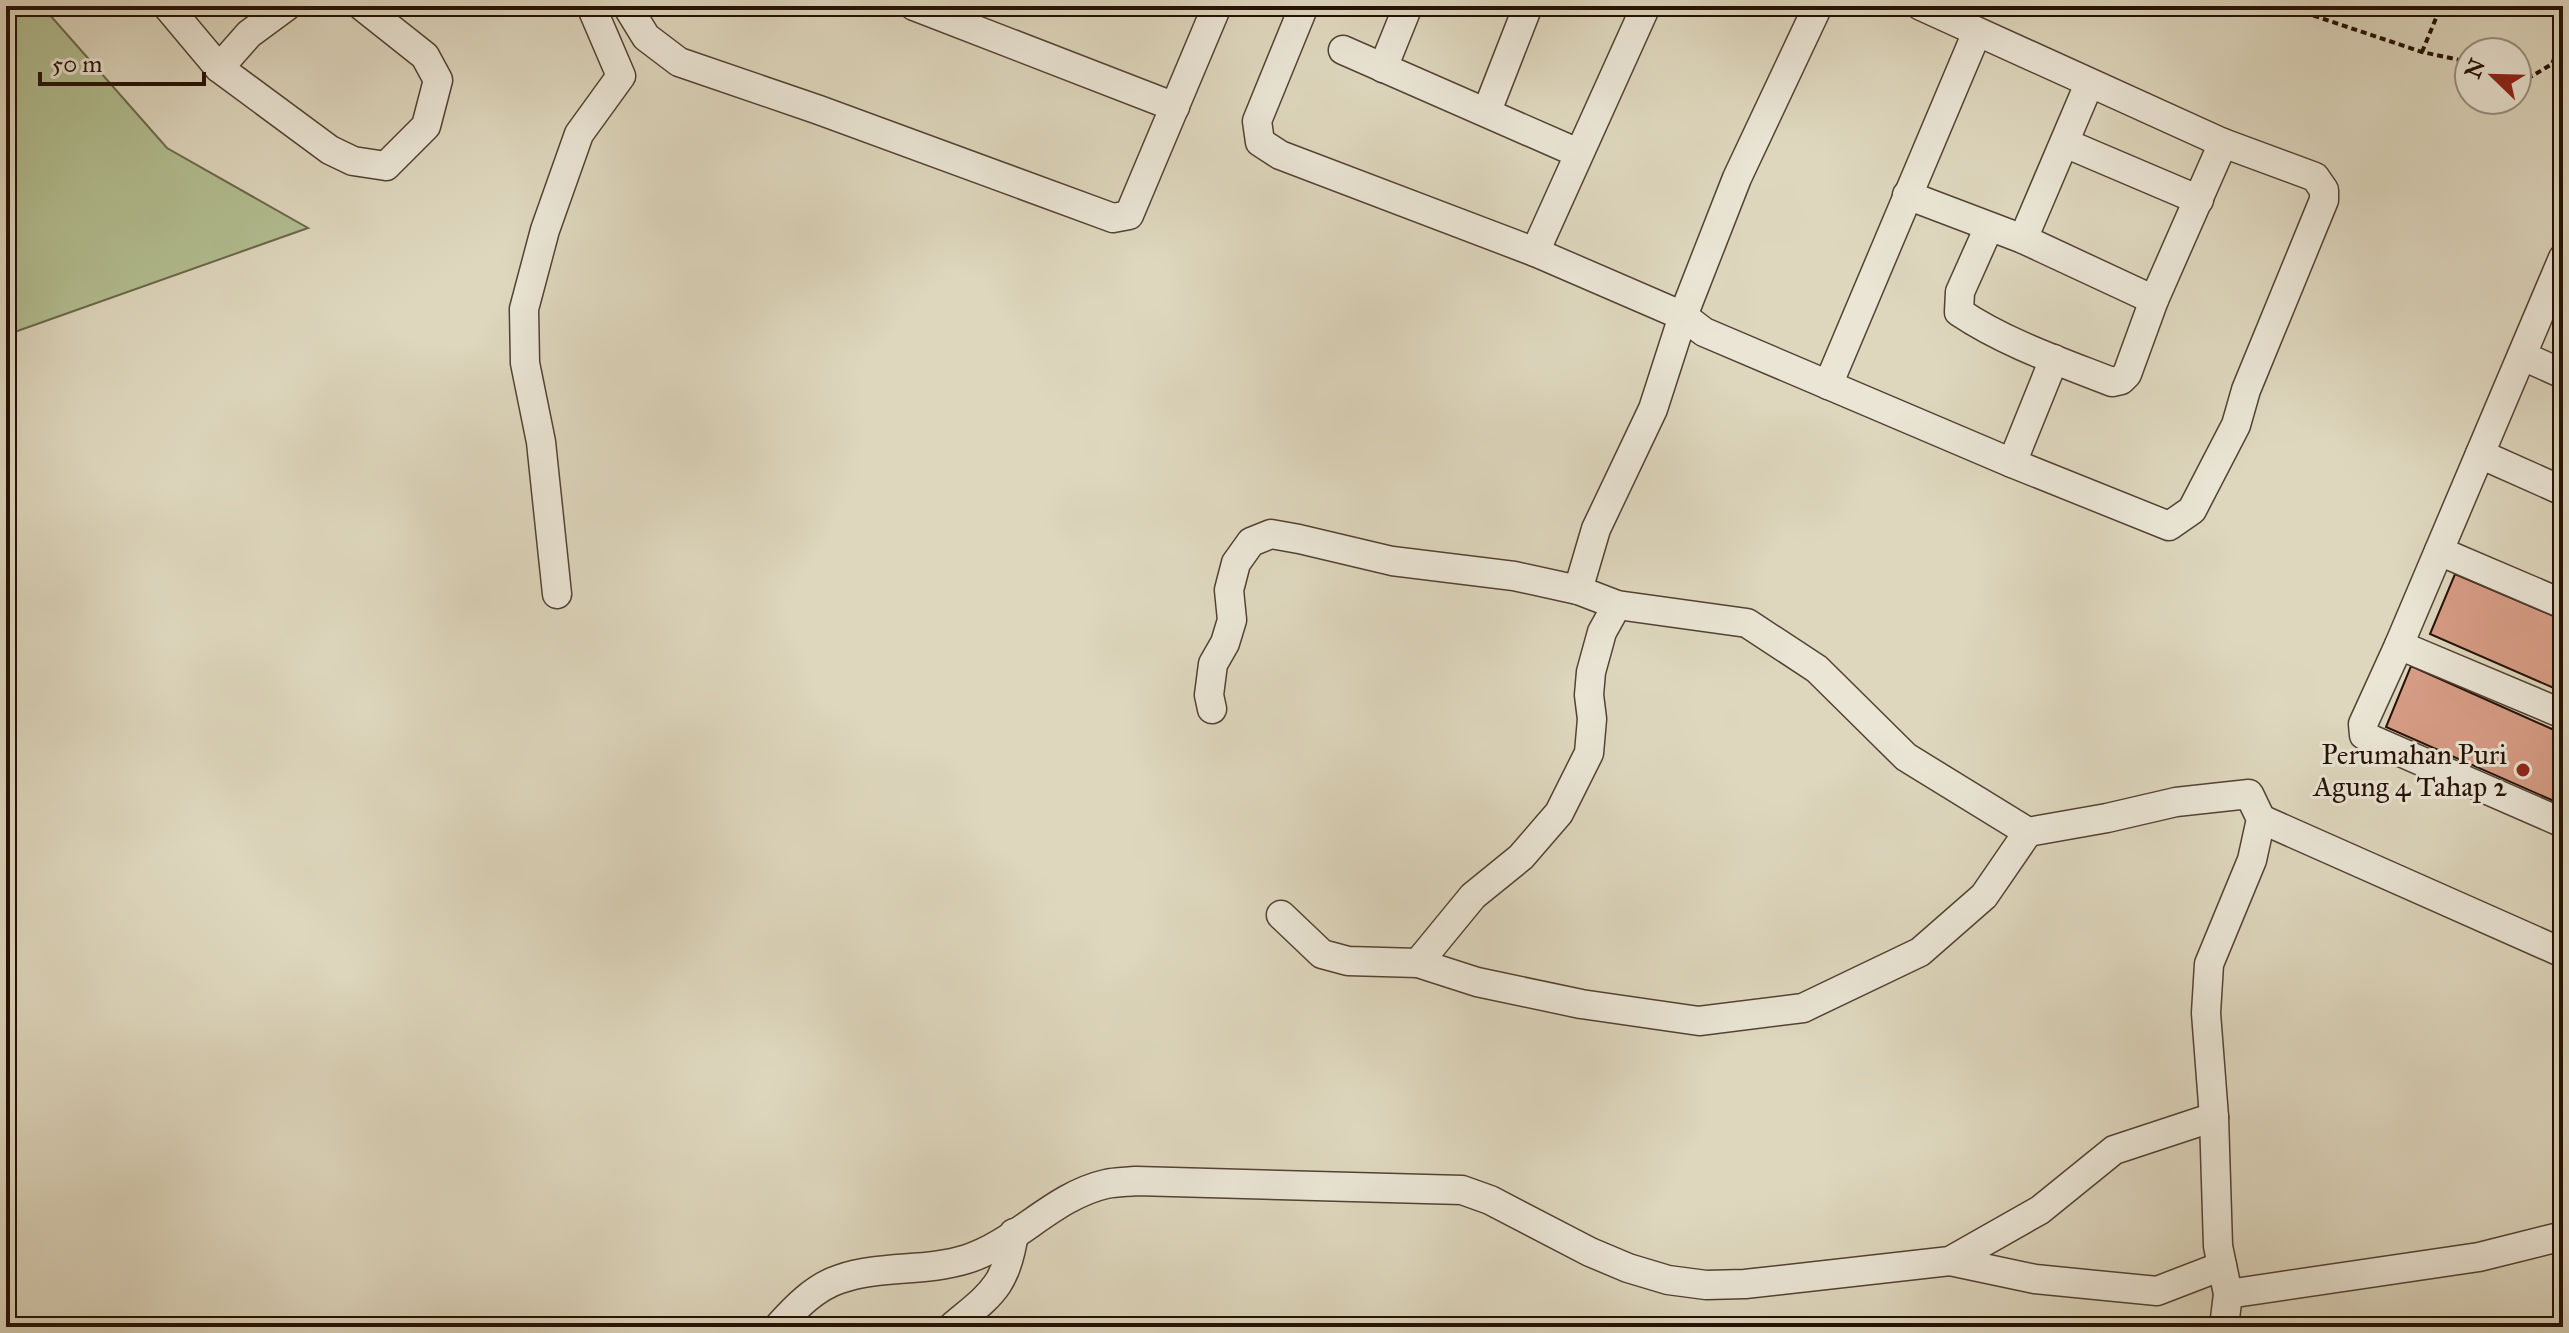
<svg xmlns="http://www.w3.org/2000/svg" width="2569" height="1333" font-family="'IM FELL Great Primer',serif">
  <rect width="100%" height="100%" fill="#ded7be"/>
  <filter id="stains"><feTurbulence type="fractalNoise" baseFrequency=".0025" numOctaves="4"/><feColorMatrix values="0 0 0 0 .2 0 0 0 0 .09 0 0 0 0 .02 0 0 0 .5 -.17"/></filter>
  <radialGradient id="worn" r=".72"><stop offset=".6" stop-color="#630" stop-opacity="0"/><stop offset="1" stop-color="#630" stop-opacity=".3"/></radialGradient>
  <!-- green -->
  <polygon fill="#b2be91" stroke="#6c684b" stroke-width="2" points="6,6 42,6 167,148 308,228 6,335"/>
  <!-- building -->
  <g fill="#d79d86" stroke="#251105" stroke-width="2">
    <polygon points="2455,574 2563,620 2563,692 2430,634"/>
    <polygon points="2411,666 2563,734 2563,805 2386,727"/>
  </g>
  <g fill="none" stroke-linecap="round" stroke-linejoin="round">
    <defs>
      <g id="minor">
        <polyline points="167,6 219,68 330,150 353,161 386,166 426,126 438,80 425,56 362,6"/>
        <polyline points="627,6 646,37 679,62 819,110 1113,218 1129,215 1217,6"/>
        <polyline points="914,6 1175,107"/>
        <polyline points="1304,6 1257,121 1260,142 1280,155 1535,252 1683,316 1704,332 2012,463 2169,526 2192,510 2236,425 2246,390 2324,200 2324,190 2315,177 2223,143 1921,6"/>
        <polyline points="1343,50 1578,153"/>
        <polyline points="219,68 249,34 287,6"/>
        <polyline points="1383,68 1408,6"/>
        <polyline points="1487,111 1528,6"/>
        <polyline points="2065,143 2199,200"/>
        <polyline points="1907,195 2023,239 2154,300"/>
        <path d="M1989 227 1960 292 1959 312C2005 343 2061 362 2112 382L2121 380 2127 374 2154 300 2223 143"/>
        <polyline points="2023,239 2089,84"/>
        <polyline points="1535,252 1646,6"/>
        <polyline points="2563,258 2399,645 2363,724 2364,735 2373,740 2563,823"/>
        <polyline points="2523,356 2563,374"/>
        <polyline points="1828,385 1977,32"/>
        <polyline points="2480,454 2563,491"/>
        <polyline points="2012,463 2054,359"/>
        <polyline points="2439,551 2563,604"/>
        <polyline points="1578,590 1596,529 1653,409 1683,316 1737,178 1818,6"/>
        <polyline points="557,594 541,442 525,363 524,309 545,230 579,134 621,76 591,6"/>
        <polyline points="2399,645 2563,714"/>
        <polyline points="1212,709 1209,695 1213,664 1225,643 1232,620 1229,590 1236,563 1251,542 1271,534 1299,539 1392,561 1514,576 1578,590 1617,605 1747,623 1817,669 1906,757 2028,832 2107,818 2176,802 2249,794 2261,819 2252,860 2209,964 2206,1013 2214,1117 2218,1246 2228,1294 2224,1327"/>
        <polyline points="2261,819 2563,953"/>
        <polyline points="1281,915 1322,954 1348,961 1418,963 1477,982 1581,1004 1699,1021 1803,1008 1920,952 1984,896 2028,832"/>
        <polyline points="1418,963 1473,896 1521,857 1559,813 1589,753 1592,719 1589,695 1591,672 1602,632 1617,605"/>
        <polyline points="1950,1261 2035,1279 2157,1291 2222,1266"/>
        <polyline points="2228,1294 2479,1257 2563,1236"/>
        <path d="M778 1327C795 1308 815 1287 840 1279 881 1265 926 1272 967 1259 1017 1243 1053 1196 1106 1184 1115 1182 1126 1182 1136 1181L1462 1190 1490 1200 1590 1252 1628 1268 1668 1280 1706 1285 1745 1284 1950 1261 2040 1210 2114 1150 2214 1117"/>
        <path d="M952 1327C991 1294 1006 1287 1014 1233"/>
      </g>
    </defs>
    <!-- minor casing -->
    <use href="#minor" stroke="#534233" stroke-width="31"/>
    <!-- path -->
    <g stroke="#251105" stroke-width="4" stroke-dasharray="6 4" stroke-linecap="butt">
      <polyline points="2285,6 2422,52 2469,62"/>
      <polyline points="2422,52 2441,6"/>
      <polyline points="2517,72 2532,76 2552,64 2563,37"/>
    </g>
    <!-- minor -->
    <use href="#minor" stroke="#eae5d5" stroke-width="28"/>
  </g>
  <!-- markers -->
  <circle fill="#8f2418" stroke="#eae5d5" stroke-width="3" cx="2523" cy="770" r="8"/>
  <g text-anchor="middle" stroke-width="6" stroke-linejoin="round" paint-order="stroke">
    <!-- poi labels -->
    <g font-size="28" fill="#251105" stroke="#eae5d5" text-anchor="end">
      <text x="2507" y="764">Perumahan Puri<tspan x="2507" dy="32">Agung 4 Tahap 2</tspan></text>
    </g>
  </g>
  <!-- margin -->
  <rect width="2569" height="1333" fill="none" stroke="#ded7be" stroke-width="32"/>
  <rect x="8" y="8" width="2553" height="1317" fill="none" stroke="#251105" stroke-width="4"/>
  <rect x="16" y="16" width="2537" height="1301" fill="none" stroke="#251105" stroke-width="2"/>
  <!-- north arrow -->
  <g transform="translate(2493 76) rotate(293)"><circle r="38" fill="#eae5d5" stroke="#9b9082" stroke-width="2"/>
  <path d="M0-6L14 30L0 20L-14 30Z" fill="#8f2418"/>
  <text y="-12" font-size="22" font-weight="bold" text-anchor="middle" fill="#251105">N</text>
  </g>
  <!-- scale -->
  <path d="M40 72v12h164v-12" fill="none" stroke="#251105" stroke-width="4"/>
  <text x="52" y="72" font-size="24" fill="#251105" stroke="#eae5d5" stroke-width="6" paint-order="stroke">50 m</text>
  <rect width="100%" height="100%" filter="url(#stains)"/>
  <rect width="100%" height="100%" fill="url(#worn)"/>
</svg>
